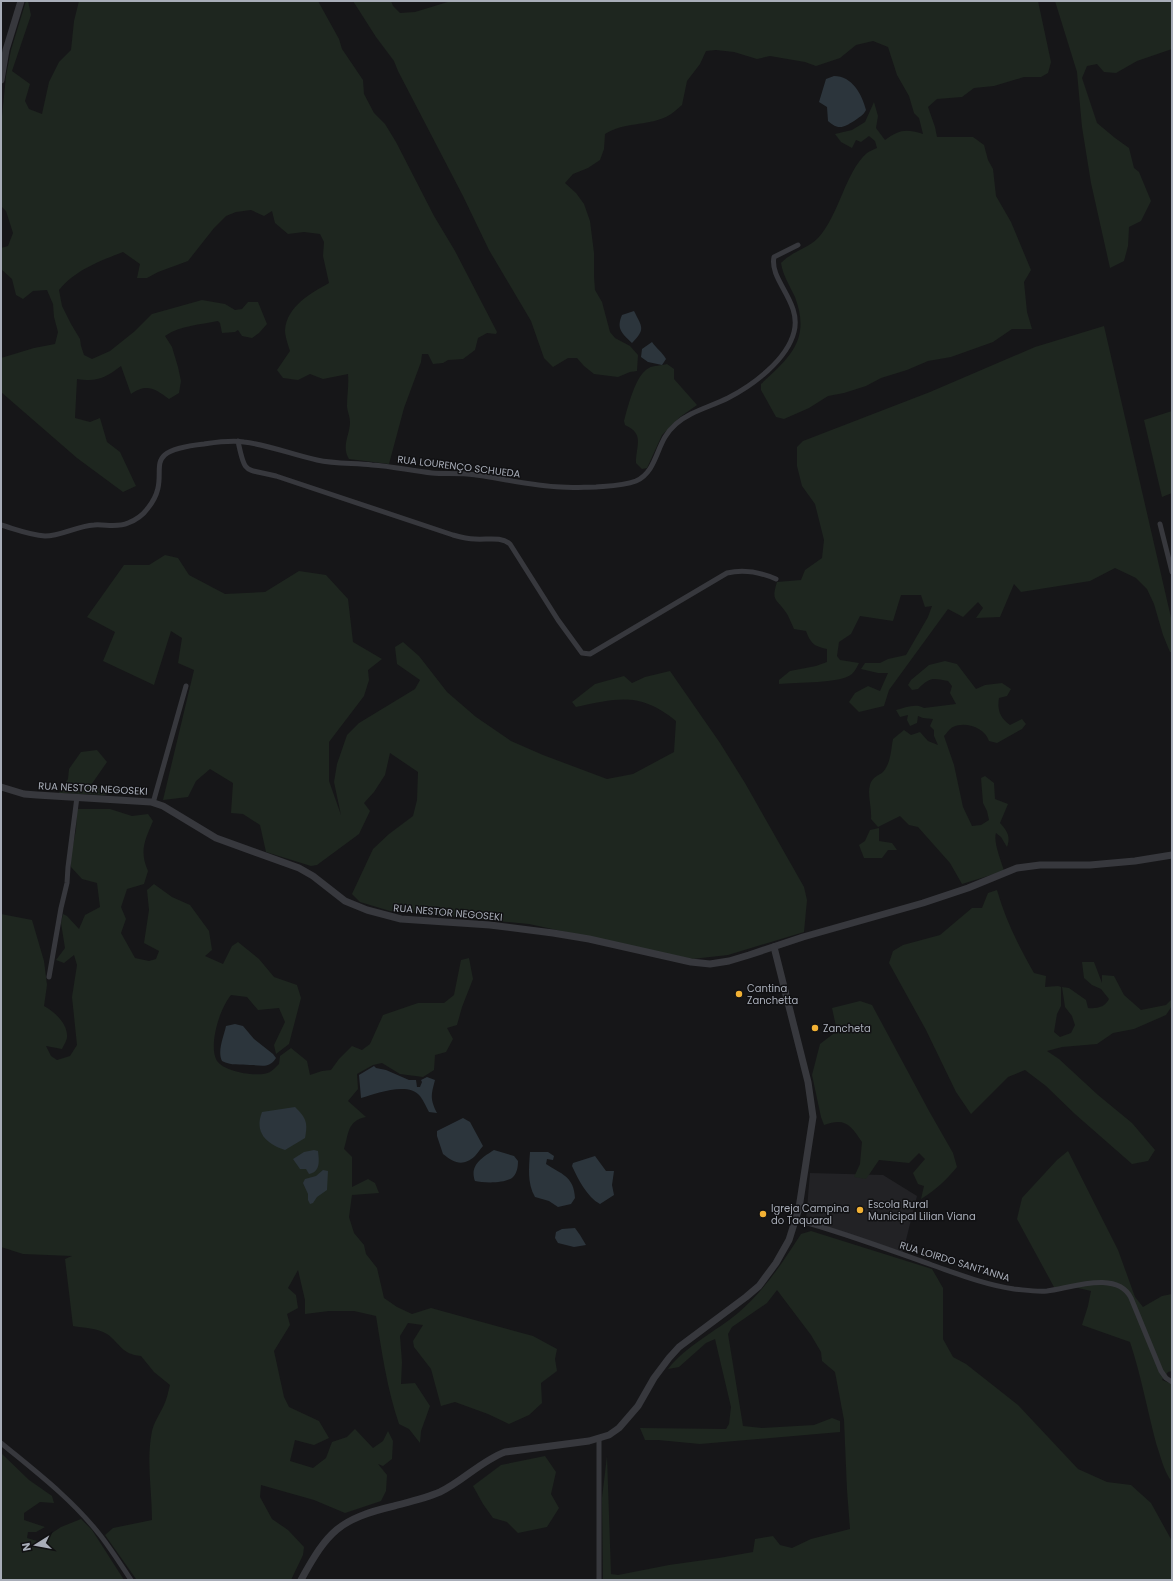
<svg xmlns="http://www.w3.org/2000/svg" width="1173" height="1581" font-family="Poppins,sans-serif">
  <rect width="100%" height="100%" fill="#161618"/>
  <!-- built -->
  <polygon fill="#222225" points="810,1173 883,1175 917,1196 903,1252 806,1220"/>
  <!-- green -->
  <g fill="#1e261f">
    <path d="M26 1H28L31 15 12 71 30 84 25 101 29 109 42 114 49 82 59 62 71 50 74 21 79 1H318L339 39 342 49 363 80 364 94 374 113 385 124 396 142 434 216 455 251 497 332 496 334 487 333 478 338 475 350 463 359 448 360 443 363 433 364 428 354H422L421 362 404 408 389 464 349 459C341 446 350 435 350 422 350 416 347 411 347 406 347 395 349 385 348 374L323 379 310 374 298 380 283 378 277 370 290 351C288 345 285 336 285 330 287 306 311 293 329 283L323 256 324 242 320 234 304 232 288 234 275 223 272 211 264 216 251 210 236 212 226 216 214 228 188 261 158 272 147 278H137L140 264 123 252C100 261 75 270 59 290L62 306 71 324 80 339 81 346 84 355 92 359 110 351 135 331 152 314 202 300 225 304 235 310 242 309 248 302H258L267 324 259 333 252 338 242 336 238 330 235 332 222 333 220 323 218 321C200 325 181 325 165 336L172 347 178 367 181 381 179 393 169 399C155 389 147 383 131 394L121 366C105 378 98 382 77 379L75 418 90 422 100 418 107 442 120 452 136 486 123 492 77 458 1 392V358L34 348 55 344 58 332 54 317 53 304 47 290 33 291 23 299 16 295 12 279 1 269V248L8 246 13 233 6 211 1 206V126L6 76 11 50Z"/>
    <path d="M353 1H391L393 6 400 13 415 12 451 1H1038L1051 62 1048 73 1041 77H1024L994 86 974 88 962 97 937 99 928 107 935 127 937 137H973L984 145 988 160 993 169 996 196 1011 222 1031 270 1024 282 1027 312 1032 329H1012L993 342 951 357 928 361 907 370 881 378 866 386 844 393 828 396 809 408 784 419 776 417 761 390V384C790 357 811 340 795 297 790 286 783 276 781 263 791 252 807 249 818 238 839 216 845 172 867 153 870 151 874 149 877 148L875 141 869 136 861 142 856 140 852 148 841 142 835 134 852 130 865 122 874 102 878 116 876 128 885 140C900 129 906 129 923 134L919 118 914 113 909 96 897 75 888 47 873 41 856 45 840 58 816 66 805 62 770 56 757 59 734 52 716 50 706 51 700 64 687 81 682 105C677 109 672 114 666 117 646 126 624 122 605 134L604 149 600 160 588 168 573 174 565 183 576 193 584 204 590 221 594 253V276L595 290 602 302 610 332 615 338 630 346 638 355 637 371 630 372 618 377 594 374 584 366 577 358H568L553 367 544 358 531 321 489 250 463 196 398 71 394 61 376 37Z"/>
    <polygon points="1055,1 1172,1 1172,49 1137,61 1116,73 1104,72 1097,64 1087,66 1082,78 1097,123 1115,138 1129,148 1134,168 1139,172 1151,201 1141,221 1129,227 1128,246 1124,261 1110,268 1091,183 1082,127 1077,72"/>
    <path d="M1104 326 1172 622V652H1170L1163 635 1154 604 1147 589 1136 578 1115 568 1090 581 1021 592 1014 584 1000 617 976 618 983 608 978 602 963 617 948 609 889 690 884 706 859 712 849 702 855 693 868 686 880 691 888 673H878L861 669 865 663H880L888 659 906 655 928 617 932 606 925 607 921 595H901L893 621 860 616 851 634 839 642 837 656 840 660 859 663C857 667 855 671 852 674 840 684 796 682 779 684V680L790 671 816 666 827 662V649C814 646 811 644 806 631L794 629C791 623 789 616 785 611 776 598 771 601 777 582L801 580 805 570 822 558 824 540 815 504 802 486 797 466V447L803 441 930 392 1035 347Z"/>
    <path d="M667 364 674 369V379L697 405 680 417 662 435 647 468 642 469 636 463C636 445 645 434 625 425L624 421C628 407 635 375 649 368 653 365 662 366 667 364Z"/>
    <polygon points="1172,411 1172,493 1162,497 1144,420"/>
    <path d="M165 555 178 558 189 575 225 594 265 592 299 571 326 575 348 599 353 642 382 659 368 670 369 680 364 696 329 742V781L341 815 334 782 337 764 347 735 359 723 415 689 420 680 397 664 395 647 403 642 419 656 447 692 476 717 511 741 543 755 607 779 633 774 674 752 676 721C640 692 619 698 576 707L572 702 595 684 624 676 632 683 645 677 670 671 720 743 745 783 804 887 807 900 804 932 728 955 692 959 529 924 390 911 360 902 352 894 373 849 389 834 413 816 417 800 418 772 390 753 385 775 374 792 364 803 370 811 359 834 317 865 311 866 266 852 260 825 243 814 231 813 233 783 210 769 196 781 188 797 163 800 194 670 178 663 182 638 171 631 154 685 103 661 115 632 87 617 124 565H149Z"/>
    <path d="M945 661 957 664 976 689 985 685 1002 683 1011 689 1007 696 999 698C997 710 1000 718 1010 725L1022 719 1026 724 1022 729 997 743 989 741C985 728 966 721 953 727 950 728 947 733 944 736L954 765 963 807 972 826 981 825 989 820 987 811 983 803 981 778 985 776 994 783 995 799 1008 804 1000 823C1007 831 1011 836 1007 847L1001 837 996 833C993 842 1001 860 1004 871L962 884 950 863 918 827 909 825 900 816 878 827 871 819C872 808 867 794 870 785 872 777 878 776 883 772 891 763 891 749 893 739L904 730 911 735 920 732 928 741 938 745 934 736V730L930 726 933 719 923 718 918 716 917 723 910 726 907 720 908 715 900 717 896 710C905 708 915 703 924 708L956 704 950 693 952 686 948 681C932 678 930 677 918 689L912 690 908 685 911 680 929 665Z"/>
    <polygon points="97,750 107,762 91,785 103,789 107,795 59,793 68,779 69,769 81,752"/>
    <path d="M77 809H110L132 816 148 814 153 821C145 840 139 851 148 871L144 884 127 889 121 907 126 919 121 933 135 958 149 961 156 959 159 951 144 943 149 910 147 890 154 884 172 897 190 905 209 931 212 950 205 956 223 964 232 946 238 942 259 959 274 977 297 985 301 998 289 1044 276 1054 274 1045 285 1022 279 1008 258 1010 247 997 231 995C220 1008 209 1043 216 1059 221 1072 260 1078 270 1072 273 1070 276 1067 279 1064L280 1056 291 1048 307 1061 310 1075 322 1071 331 1070 339 1059 352 1046 362 1050 370 1044 383 1015 418 1003H444L454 995 461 960 469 958 473 979 462 1007 457 1025 447 1028 453 1039 446 1052 435 1055 434 1070 423 1077 400 1074 382 1063 373 1065 357 1074 358 1089 348 1101 366 1117C347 1121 349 1133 344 1149L352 1157V1187L368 1179 375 1183 379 1193 352 1195 349 1217 354 1233 364 1245 366 1254 377 1268 384 1298 397 1307 412 1314 431 1308 533 1336 557 1349 555 1359 557 1371 541 1383 542 1403 529 1415 509 1424 488 1414 455 1402 441 1406 431 1369 414 1347 413 1341 423 1325 408 1323 400 1336 402 1362 401 1384 415 1383 430 1406 421 1431 420 1443 409 1429 399 1424C387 1389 382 1353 376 1316L354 1311H329L305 1314V1300L298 1270 288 1288 296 1295 298 1308 287 1314 290 1325 274 1351 284 1397 289 1407 319 1421 329 1438 314 1445 295 1440 290 1461 313 1468 326 1458 332 1442 347 1437 355 1429 373 1448 383 1441 388 1431 393 1441 392 1459 383 1466 378 1464 387 1475 386 1491 381 1501 345 1513 314 1500 261 1485 260 1497 272 1519 288 1530 304 1547 303 1555 291 1580 136 1579 105 1535 113 1528 152 1520C152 1490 146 1461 152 1431 154 1422 160 1414 164 1405 167 1399 168 1392 170 1385L154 1372 141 1356C121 1354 121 1344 107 1334 97 1328 84 1328 73 1326L65 1259 72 1256 23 1254 1 1247V914L32 920 44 961 47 985 44 1006C54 1011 68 1024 67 1037 67 1040 64 1045 62 1049L46 1046 51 1056 57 1060 70 1056 77 1045 72 997 77 965 74 955 64 963 56 960 65 948 61 923 63 914 67 916 79 929 85 915 100 907 97 883 82 879 71 867V855L76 830Z"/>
    <polygon points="879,828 879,841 892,843 897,850 888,850 882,858 864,858 859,845 865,841 870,830"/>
    <path d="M997 890C1005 919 1019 947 1034 973L1046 976 1045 987 1058 986 1061 987V1006L1057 1014 1054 1032 1060 1037 1071 1033 1075 1025 1072 1016 1065 1007 1062 987 1069 988 1086 1000 1088 1008C1097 1009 1105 1007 1109 999L1101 989 1092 985 1084 978 1082 962H1094L1102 983V975L1114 976 1124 995 1141 1010 1166 1005 1172 999V1006L1166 1015 1134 1029 1113 1033 1097 1044 1062 1047 1047 1051 1059 1059 1098 1095 1132 1123 1155 1150 1148 1161 1132 1164 1075 1114 1046 1086 1025 1070 1008 1077 971 1114 956 1092 926 1030 889 963 893 951 903 945 940 935 972 908H982L988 893Z"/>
    <path d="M860 1001 872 1005 929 1111 953 1153 957 1167C946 1180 936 1190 921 1199L924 1186 918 1184 913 1173 925 1159 919 1153 909 1163 879 1160 866 1179 854 1177 860 1164 862 1142C851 1125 845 1117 824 1125L821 1117 812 1075 820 1044 837 1031 832 1008Z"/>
    <path d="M1068 1151 1118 1250 1135 1297 1143 1307 1162 1296 1172 1294V1371L1168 1372 1162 1380 1172 1384V1482C1163 1470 1161 1457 1156 1443 1147 1409 1141 1375 1130 1342L1082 1325 1088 1306 1091 1291 1074 1287H1054L1017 1219 1022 1198 1057 1160Z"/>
    <path d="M811 1231 932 1269 943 1288V1339L953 1357 966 1364 1018 1405 1078 1469 1107 1482 1131 1485 1151 1503 1172 1541V1580H603L602 1498 607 1456 611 1574 618 1575 669 1565 719 1558 753 1552 755 1539 773 1536 780 1545 792 1548 811 1539 850 1529 847 1490 844 1420 835 1372 822 1361 821 1352 811 1335 777 1290 767 1303 732 1327 728 1334 743 1426 762 1428 814 1425 832 1418 840 1421V1432L700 1444 658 1440H645L640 1428 726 1429 729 1424 731 1407 715 1339 706 1343 679 1367 668 1369C687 1345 715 1332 738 1313 764 1291 783 1262 801 1234Z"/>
    <polygon points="1,1453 29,1480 52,1496 54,1503 40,1502 24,1513 24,1520 45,1527 36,1532 28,1532 27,1538 37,1541 46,1537 61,1527 81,1519 92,1530 124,1580 1,1580"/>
    <polygon points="545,1456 556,1472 551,1494 559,1508 547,1527 518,1533 507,1522 493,1518 483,1504 473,1486 501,1465"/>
  </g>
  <!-- water -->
  <g fill="#2c353c">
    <path d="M834 76C852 76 862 94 866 110 863 116 859 117 854 121 844 127 839 131 828 121L827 107 819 102 826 79Z"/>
    <path d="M634 311C642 327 646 329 632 343 622 333 616 329 622 315Z"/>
    <path d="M652 342C656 348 663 353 666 359L662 365 648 362 641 357 642 349Z"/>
    <path d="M235 1024 243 1026 254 1039 273 1054 276 1058C269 1069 261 1065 250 1065 240 1064 231 1066 222 1061 217 1051 224 1036 226 1026Z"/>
    <path d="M374 1066 376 1068 386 1070 409 1080H416L417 1087H420L422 1082 421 1080 427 1077 435 1080C431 1095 430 1099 437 1113L429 1112C426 1107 424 1101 420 1096 408 1081 375 1094 361 1098L359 1075Z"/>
    <path d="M295 1107C306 1118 308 1122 305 1138L285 1150C266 1144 254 1132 262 1112Z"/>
    <path d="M463 1118 470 1122 483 1146C480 1149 478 1153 475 1156 463 1167 454 1163 443 1154L437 1136V1131Z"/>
    <path d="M314 1150 318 1151C319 1160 321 1172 309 1174L306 1169H300L293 1159 304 1152Z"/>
    <path d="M494 1150 514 1156 518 1161C518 1167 517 1173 513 1177 506 1184 483 1183 475 1181 469 1165 483 1157 494 1150Z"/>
    <path d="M530 1152H548L554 1156 553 1160 547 1159 546 1164C561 1174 574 1176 575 1198L571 1204 558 1207 549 1201 535 1197C527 1183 529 1167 530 1152Z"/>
    <path d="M595 1156 606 1171H614L612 1185 614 1195 600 1204C587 1197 578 1179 572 1166L573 1163Z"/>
    <polygon points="323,1170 328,1171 327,1190 317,1197 313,1203 310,1204 308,1200 308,1194 303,1183 305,1179 316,1176"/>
    <polygon points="575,1228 580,1235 586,1245 574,1247 558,1243 555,1238 556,1232 562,1229"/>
  </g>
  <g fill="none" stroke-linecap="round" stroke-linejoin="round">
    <!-- minor -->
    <g stroke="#37383d" stroke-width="5">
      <path d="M238 441C245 476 245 468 276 476L453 535C460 537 468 539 475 539 487 540 501 536 510 544L558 620 582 653 590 654 727 573C744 569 760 572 776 579"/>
      <polyline points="1160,524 1172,572"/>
      <path d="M1 525C15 529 30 535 45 536 61 536 77 526 94 525 105 524 117 528 128 523 136 520 143 515 148 508 177 472 131 452 204 444 218 442 231 440 244 442 269 445 293 455 317 460 335 464 354 463 372 465 392 466 412 471 432 473 443 474 455 473 467 474 498 477 529 486 561 487 573 488 584 487 596 487 609 486 623 486 636 481 654 473 656 452 665 437 671 427 681 419 691 414 703 408 716 404 728 398 753 385 787 360 794 332 802 302 769 280 774 257L798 245"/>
      <polyline points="153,803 186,686"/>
      <polyline points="49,977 61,908 67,883 68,867 77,797"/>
      <path d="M797 1220C842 1232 887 1249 932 1265 958 1274 986 1285 1014 1289 1025 1290 1036 1292 1047 1291 1071 1288 1117 1270 1131 1298L1161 1371 1166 1378 1172 1382"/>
      <polyline points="599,1439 599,1580"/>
      <path d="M1 1443C35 1471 72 1499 100 1535 111 1549 121 1565 131 1580"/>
    </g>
    <!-- tertiary -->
    <g stroke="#37383d" stroke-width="7">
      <polyline points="1,80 6,50 21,1"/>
      <polyline points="1,787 24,794 37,795 151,802 163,806 216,838 299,868 313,876 345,901 367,910 401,919 490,925 553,933 589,939 691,962 710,964 729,961 749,955 803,937 923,903 968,888 1017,868 1040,865 1090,865 1135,861 1172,855"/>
      <path d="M301 1580C328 1531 339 1519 394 1506 409 1502 426 1498 440 1492 463 1481 481 1461 505 1452L589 1441 609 1435 619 1428 638 1406 654 1378 669 1358 679 1347 746 1297 759 1286 776 1263 789 1240 799 1208 813 1117 808 1082 774 947"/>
    </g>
  </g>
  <!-- markers -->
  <g fill="#f2b134" stroke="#111113" stroke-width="1.5">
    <circle cx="739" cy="994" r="4"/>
    <circle cx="815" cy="1028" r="4"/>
    <circle cx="860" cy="1210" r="4"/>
    <circle cx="763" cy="1214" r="4"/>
  </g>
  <g text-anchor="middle" stroke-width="3" stroke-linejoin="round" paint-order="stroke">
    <!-- street labels -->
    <g font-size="10" fill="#a8adb8" stroke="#111113">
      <text transform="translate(459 466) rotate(7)" y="4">RUA LOURENÇO SCHUEDA</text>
      <text transform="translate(93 788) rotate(3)" y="4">RUA NESTOR NEGOSEKI</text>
      <text transform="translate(448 912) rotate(5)" y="4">RUA NESTOR NEGOSEKI</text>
      <text transform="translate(955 1261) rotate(17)" y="4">RUA LOIRDO SANT'ANNA</text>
    </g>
    <!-- poi labels -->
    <g font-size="10" fill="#a8adb8" stroke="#111113" text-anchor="start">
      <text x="747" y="992">Cantina<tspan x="747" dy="12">Zanchetta</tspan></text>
      <text x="823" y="1032">Zancheta</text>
      <text x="868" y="1208">Escola Rural<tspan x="868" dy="12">Municipal Lilian Viana</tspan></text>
      <text x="771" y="1212">Igreja Campina<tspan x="771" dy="12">do Taquaral</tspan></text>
    </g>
  </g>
  <!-- border -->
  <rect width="1173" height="1581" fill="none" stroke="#a8adb8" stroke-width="4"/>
  <!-- north arrow -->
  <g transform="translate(36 1545) rotate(259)" stroke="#111113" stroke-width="3" paint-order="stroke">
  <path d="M0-3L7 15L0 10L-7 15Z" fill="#a8adb8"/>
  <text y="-6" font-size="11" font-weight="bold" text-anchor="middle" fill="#a8adb8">N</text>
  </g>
</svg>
